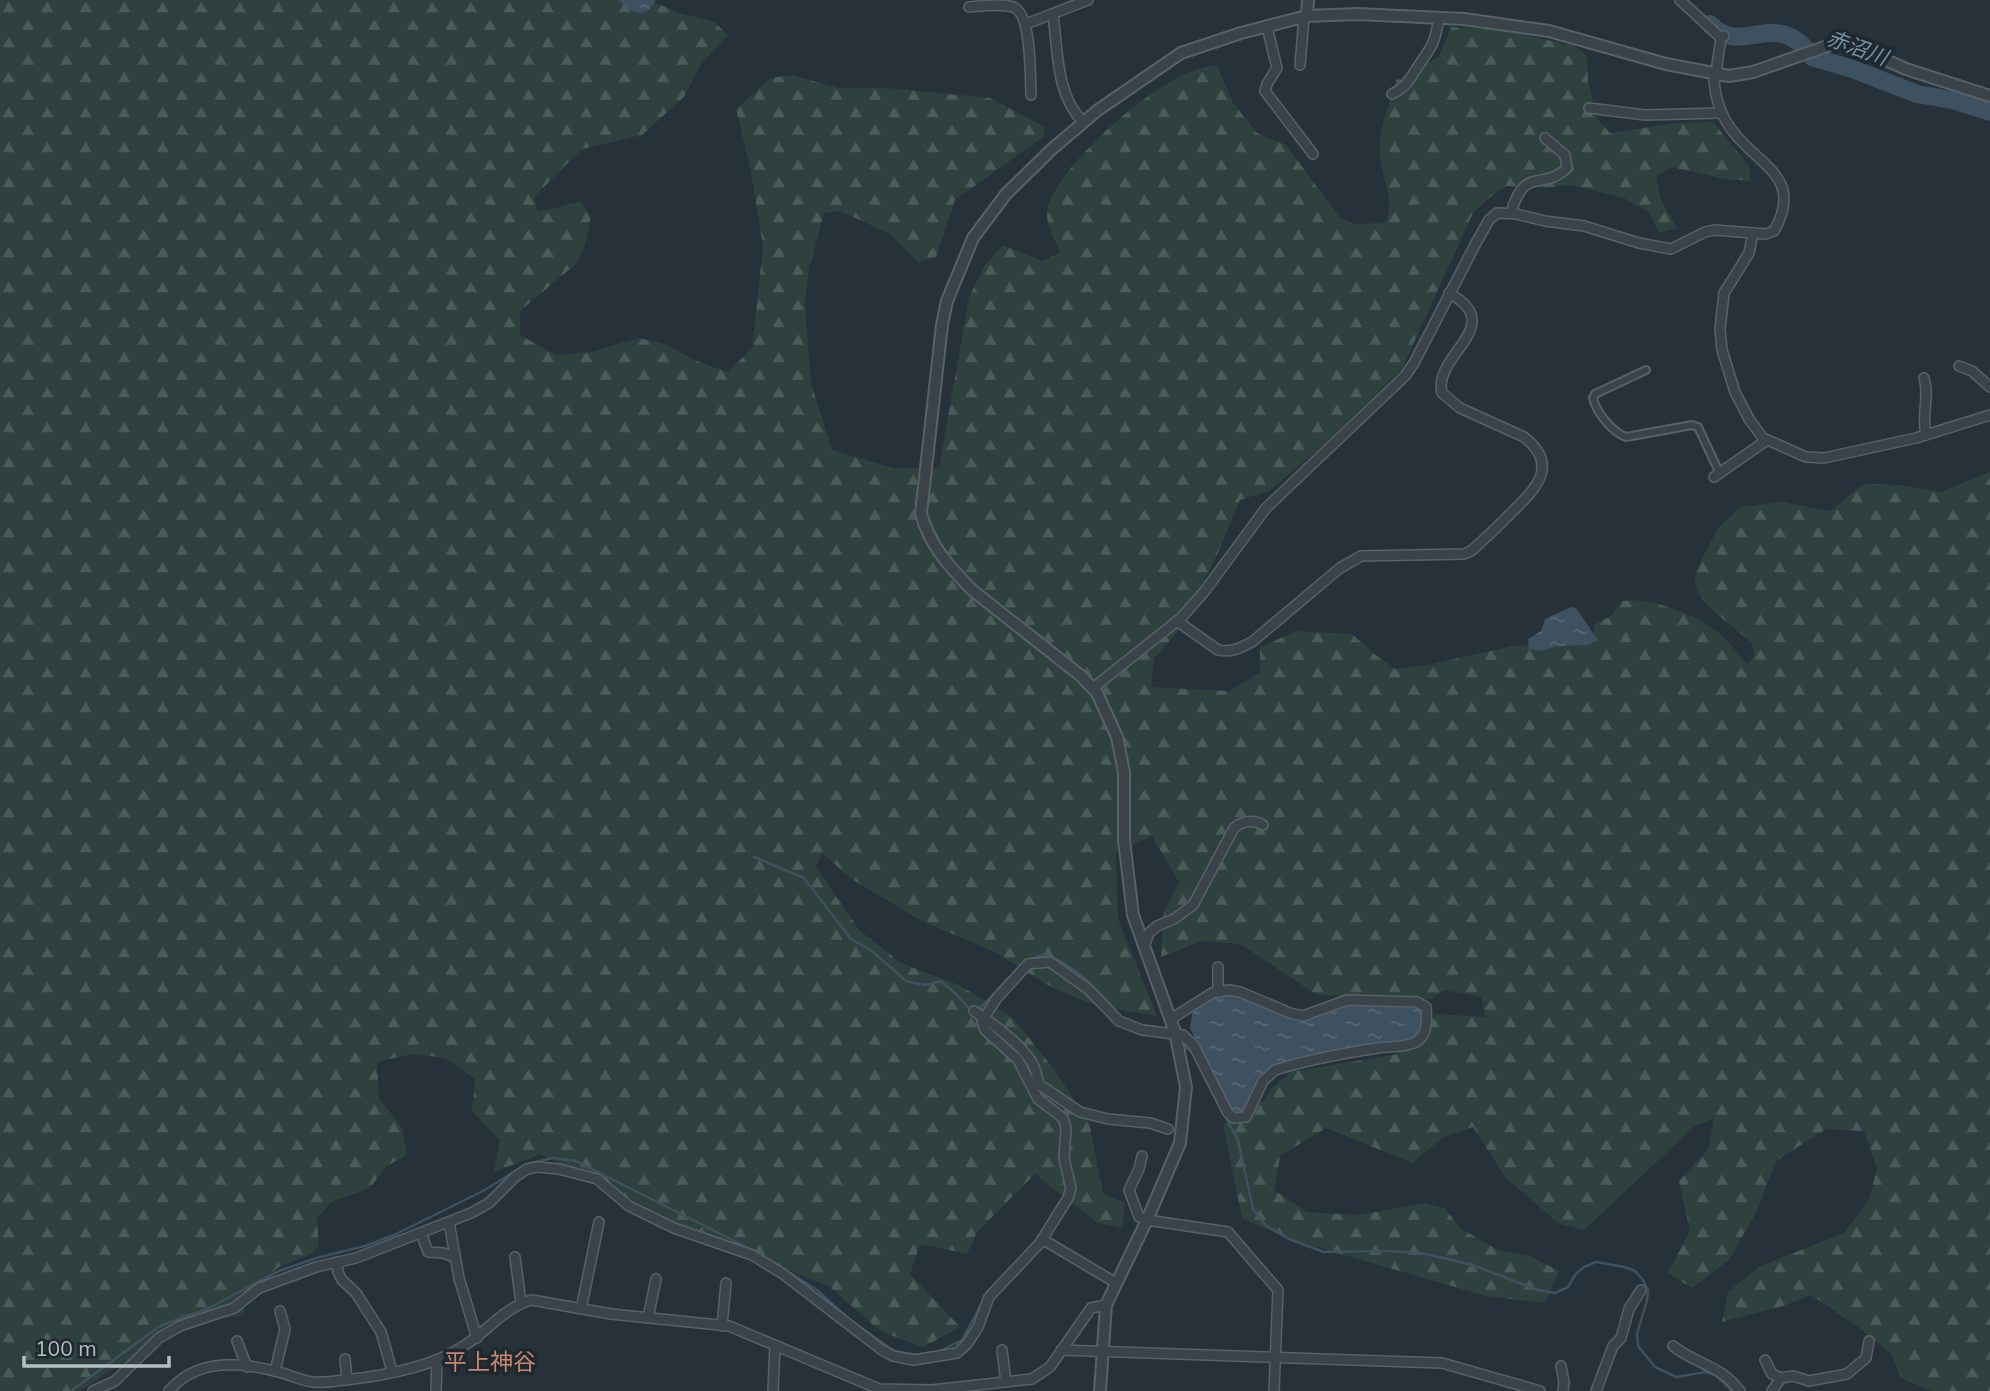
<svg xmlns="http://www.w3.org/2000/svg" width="1990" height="1391" font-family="Mulish,'Noto Sans JP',sans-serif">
  <defs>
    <pattern id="forest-firs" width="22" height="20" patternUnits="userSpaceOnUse" patternTransform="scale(1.75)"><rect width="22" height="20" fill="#2e413f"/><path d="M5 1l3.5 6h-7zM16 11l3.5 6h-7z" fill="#4a5b59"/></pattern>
    <pattern id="water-ripples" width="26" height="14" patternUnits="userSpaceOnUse" patternTransform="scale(1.75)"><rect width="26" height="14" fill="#3e5160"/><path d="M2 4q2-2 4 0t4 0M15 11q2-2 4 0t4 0" fill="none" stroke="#586875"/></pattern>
  </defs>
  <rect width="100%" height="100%" fill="#263139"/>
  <!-- forest -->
  <path fill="url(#forest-firs)" d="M0 0H649L682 14 713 21 728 35 701 64 684 97 642 135 582 149 535 196 537 212 581 202 591 217 585 245 576 264 520 311V335L556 355 591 352 639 338 668 345 692 359 727 372 752 349 763 246 750 167 736 109 771 78 792 75 838 88H887L990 98 1045 127 1043 137 955 200 936 257 918 262 890 234 840 211 824 213 809 269 805 305 811 383 832 450 893 468H939L969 297 985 265 1003 245 1042 261 1060 253C1054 236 1044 225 1048 207 1059 163 1172 62 1217 66L1233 103 1257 133 1286 145 1340 218 1358 225 1386 222C1395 196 1382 181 1380 157 1377 132 1390 104 1396 80L1439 57 1451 27 1497 29 1575 46 1587 56 1588 82 1598 120 1610 133 1676 123 1713 122 1749 166 1751 181 1724 179 1672 167 1656 176 1661 200 1677 228 1659 233 1649 212 1624 198 1571 185 1540 188 1506 186 1488 199 1473 213 1402 369 1319 449 1269 491 1240 500 1217 555 1176 634 1154 658 1151 687 1229 691 1260 672V647L1297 631 1352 634 1373 653 1395 669 1427 665 1513 646 1594 643V625L1611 616 1622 601C1649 596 1697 615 1718 632 1729 642 1738 654 1748 664L1754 655 1752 643 1712 610 1698 593 1694 582 1698 567 1718 528 1741 507 1783 502 1830 511 1863 484 1901 485 1941 492 1990 472V1391H1932L1901 1378 1891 1354 1861 1329 1811 1295 1780 1307 1722 1322 1728 1292 1760 1266 1844 1233 1869 1199 1877 1169 1864 1131 1826 1129 1776 1161 1757 1211 1729 1260 1692 1288 1668 1273 1690 1231 1679 1181 1708 1149 1714 1118 1695 1126 1584 1230 1558 1223 1505 1177 1473 1127 1444 1137 1412 1163 1326 1128 1280 1156 1274 1190 1307 1212 1359 1215 1423 1203 1445 1208 1460 1228 1496 1249 1530 1256 1559 1271 1545 1303 1486 1296 1289 1239 1242 1218 1223 1124 1264 1100 1271 1089 1291 1072 1398 1054 1426 1028 1437 1014 1485 1017 1481 997 1444 990 1432 999 1317 995 1240 944 1202 941 1161 957 1164 911 1179 882 1152 836 1116 852 1118 919 1157 1016 1094 1005 1051 987 995 952 922 921 853 880 822 853 816 867 859 930 903 964 959 985 1013 1018 1053 1068 1089 1122 1103 1193 1124 1203 1123 1228 1096 1222 1035 1174 977 1232 967 1254 920 1244 910 1274 960 1327 923 1347 880 1331 830 1287 684 1226 541 1154 494 1172 500 1140 472 1111 475 1079 445 1058 412 1054 377 1062 379 1098 402 1128 407 1155 387 1166 370 1188 331 1202 317 1219 319 1245 313 1253 279 1267 245 1295 244 1315 226 1318 224 1306 196 1317 79 1391H0Z"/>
  <!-- water -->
  <g fill="url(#water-ripples)">
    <path d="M618 0H656C641 23 635 12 618 0Z"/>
    <polygon points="1571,607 1576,608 1598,640 1588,645 1558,646 1539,651 1529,649 1528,639 1541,631 1545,619"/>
    <polygon points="1229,994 1303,1020 1347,1003 1417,1005 1423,1009 1423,1027 1414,1039 1282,1064 1243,1114 1236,1115 1231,1111 1190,1028 1193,1009 1213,997"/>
  </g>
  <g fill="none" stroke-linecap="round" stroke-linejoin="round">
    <!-- stream -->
    <g stroke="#3e5160" stroke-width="2.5">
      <polyline points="754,857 804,878 851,939 872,951 906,981 925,985 941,981 956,994 972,1012"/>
      <path d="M1029 960 1042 955C1073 961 1099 991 1118 1014"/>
      <polyline points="1139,1025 1154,1027"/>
      <path d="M983 1034C975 1026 975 1017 980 1008L1023 963"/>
      <polyline points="1180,1042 1194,1054"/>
      <polyline points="1225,1116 1238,1140 1253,1209 1265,1225 1289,1239 1324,1252 1384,1251 1420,1253 1448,1259 1472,1265 1538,1290 1555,1293 1568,1287 1575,1275 1584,1267 1596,1262 1625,1267 1635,1271 1643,1280 1648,1290 1647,1300 1637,1334 1638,1346 1655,1367 1676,1377 1706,1372 1716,1375 1732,1391"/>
      <polyline points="1061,1140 1059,1155 1062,1168"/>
      <polyline points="528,1164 552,1158 576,1161 760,1254 817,1290 850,1320 894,1351 918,1355"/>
      <polyline points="1030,1247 1039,1236"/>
      <polyline points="987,1293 1011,1267"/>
      <polyline points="938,1352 962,1340 984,1299"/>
      <polyline points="71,1391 160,1326 209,1308 279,1271 316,1258 365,1246 394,1235 483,1191 519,1169"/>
    </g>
    <!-- river -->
    <path stroke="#3e5160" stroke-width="18" d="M1710 24C1741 59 1777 5 1812 57L1853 69 1917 94 1952 100 1990 112"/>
    <defs>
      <path id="pedestrian" d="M1646 370 1595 394 1593 398C1596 412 1612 432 1626 437L1692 425 1698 427 1720 474"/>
      <g id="minor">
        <polyline points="1680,0 1721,38"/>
        <path d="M969 7C982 6 1001 3 1013 7 1032 13 1030 77 1031 95"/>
        <path d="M1053 15C1058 51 1056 95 1083 122"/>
        <polyline points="1026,24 1088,0"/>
        <polyline points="1267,27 1277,68 1267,84 1265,91 1313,154"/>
        <polyline points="1300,65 1304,17"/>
        <path d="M1392 94C1409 85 1409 79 1419 65 1433 45 1435 42 1439 18"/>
        <polyline points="1589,108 1645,115 1721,113"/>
        <path d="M1511 213C1525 164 1542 192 1567 168L1565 155 1545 138"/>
        <polyline points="1753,233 1749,253 1724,293 1720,329 1722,350 1735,392 1749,419 1763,438 1806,457 1824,458 1916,438 1990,415"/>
        <polyline points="1959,366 1972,371 1990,387"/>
        <path d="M1924 378C1930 397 1921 414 1926 435"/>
        <polyline points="1714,477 1767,440"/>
        <path d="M1177 621 1218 650C1231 653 1240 648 1252 642L1340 568 1361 556 1464 554 1471 551C1485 539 1498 526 1511 513 1536 489 1560 465 1524 437L1460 408 1442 393C1432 355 1509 326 1449 293"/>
        <path d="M1093 688 1181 618 1204 592 1266 508 1405 376 1414 363 1476 243 1489 220 1497 213 1516 214 1545 221 1584 226 1639 243 1671 249 1705 232 1714 230 1766 234 1774 231C1803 179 1763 168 1735 134 1721 117 1715 100 1714 79L1718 75 1717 65 1721 38 1724 36"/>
        <path d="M1145 944 1149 933 1157 926 1174 919 1193 905 1234 828C1242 821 1254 819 1263 825"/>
        <polyline points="1218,992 1218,967"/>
        <path d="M974 1011C992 1023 1028 1049 1035 1069 1037 1075 1037 1080 1040 1085L1080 1112 1108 1119 1150 1123 1168 1129"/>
        <polyline points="1142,1156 1139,1169 1129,1190 1139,1217 1147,1220 1228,1232 1278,1290 1274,1391"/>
        <polyline points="449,1222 459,1278 477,1338"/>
        <polyline points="421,1233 428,1252 443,1253 455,1257"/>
        <polyline points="1042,1239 1116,1283"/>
        <polyline points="515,1257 521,1303"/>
        <polyline points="337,1262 338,1272 342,1280 356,1293 381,1332 392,1371"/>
        <polyline points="581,1309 599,1222"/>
        <polyline points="648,1318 656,1279"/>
        <polyline points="722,1326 726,1283"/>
        <polyline points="237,1341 247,1367"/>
        <path d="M1673 1346C1697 1365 1719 1364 1740 1391"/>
        <polyline points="1002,1350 1006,1382"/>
        <polyline points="1061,1350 1442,1363 1540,1391"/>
        <polyline points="345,1359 347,1380"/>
        <polyline points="1765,1360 1772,1374 1781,1378"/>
        <polyline points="1561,1366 1564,1382 1563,1391"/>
        <polyline points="275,1371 285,1329 280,1311"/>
        <path d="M93 1391 115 1381 159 1338 180 1326 234 1308 259 1288 316 1267 356 1258 471 1213 489 1203 515 1177 527 1169 537 1167 559 1169 597 1179 629 1206 674 1228 752 1255 783 1274 882 1350 893 1356 914 1360 957 1353 967 1344 978 1327 989 1297 1040 1243 1068 1198 1071 1188 1064 1159 1066 1128 1063 1118 1038 1099 1018 1060 985 1030 982 1021 997 998 1028 964 1050 962 1088 989 1119 1021 1142 1030 1183 1035 1194 1046 1228 1113 1234 1118 1246 1117 1263 1081 1275 1070C1308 1060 1344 1053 1378 1048 1389 1046 1405 1048 1416 1042 1428 1035 1427 1019 1426 1007L1417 1002 1347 1000 1303 1016 1290 1013 1240 992 1229 990 1212 993 1171 1019"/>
        <path d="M169 1391C198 1357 243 1362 282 1373 292 1376 303 1381 313 1382 323 1383 335 1381 345 1380 382 1376 431 1367 462 1347 486 1333 504 1307 532 1300L611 1314 729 1326 879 1389 932 1390 1032 1379 1050 1367 1091 1308 1106 1305"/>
        <polyline points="436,1391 437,1361"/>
        <polyline points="773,1391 775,1346"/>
        <polyline points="1596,1391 1613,1346 1621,1338 1629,1309 1641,1290"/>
        <polyline points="1772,1391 1781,1378 1793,1376 1809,1381 1847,1374 1866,1358 1869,1341"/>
      </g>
      <g id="tertiary">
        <polyline points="1307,16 1308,0"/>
        <path d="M1100 1391 1106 1305 1147 1220 1180 1143 1186 1087 1175 1032 1133 915 1124 840V772L1117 737 1097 693 1081 676 972 590C949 566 929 545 921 513L942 325 947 301 973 238 1006 194 1052 149 1098 110 1181 53 1241 33 1307 16 1357 14 1464 19 1549 31 1666 64 1729 76 1753 72 1833 44 1852 45 1906 69 1990 96"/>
      </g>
    </defs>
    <!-- pedestrian casing -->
    <use href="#pedestrian" stroke="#586168" stroke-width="10"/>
    <!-- minor casing -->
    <use href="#minor" stroke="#586168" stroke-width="12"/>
    <!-- tertiary casing -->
    <use href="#tertiary" stroke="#586168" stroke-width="14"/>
    <!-- pedestrian -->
    <use href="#pedestrian" stroke="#3a434a" stroke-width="6"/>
    <!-- minor -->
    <use href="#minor" stroke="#3a434a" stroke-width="9"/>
    <!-- tertiary -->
    <use href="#tertiary" stroke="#3a434a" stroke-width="10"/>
  </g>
  <g text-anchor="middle" stroke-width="7" stroke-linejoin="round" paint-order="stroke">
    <!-- water labels -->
    <g font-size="21" font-style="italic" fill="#7a92a5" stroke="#1f282f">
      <text transform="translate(1857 48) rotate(20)" y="7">赤沼川</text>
    </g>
    <!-- quarter labels -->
    <g font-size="23" fill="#c6896f" stroke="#1f282f">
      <text x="490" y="1370">平上神谷</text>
    </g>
  </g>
  <!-- scale -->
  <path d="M24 1356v10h145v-10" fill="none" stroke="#b5bec5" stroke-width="3.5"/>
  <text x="35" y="1356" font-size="21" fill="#b5bec5" stroke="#1f282f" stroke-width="5" paint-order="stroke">100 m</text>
</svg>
